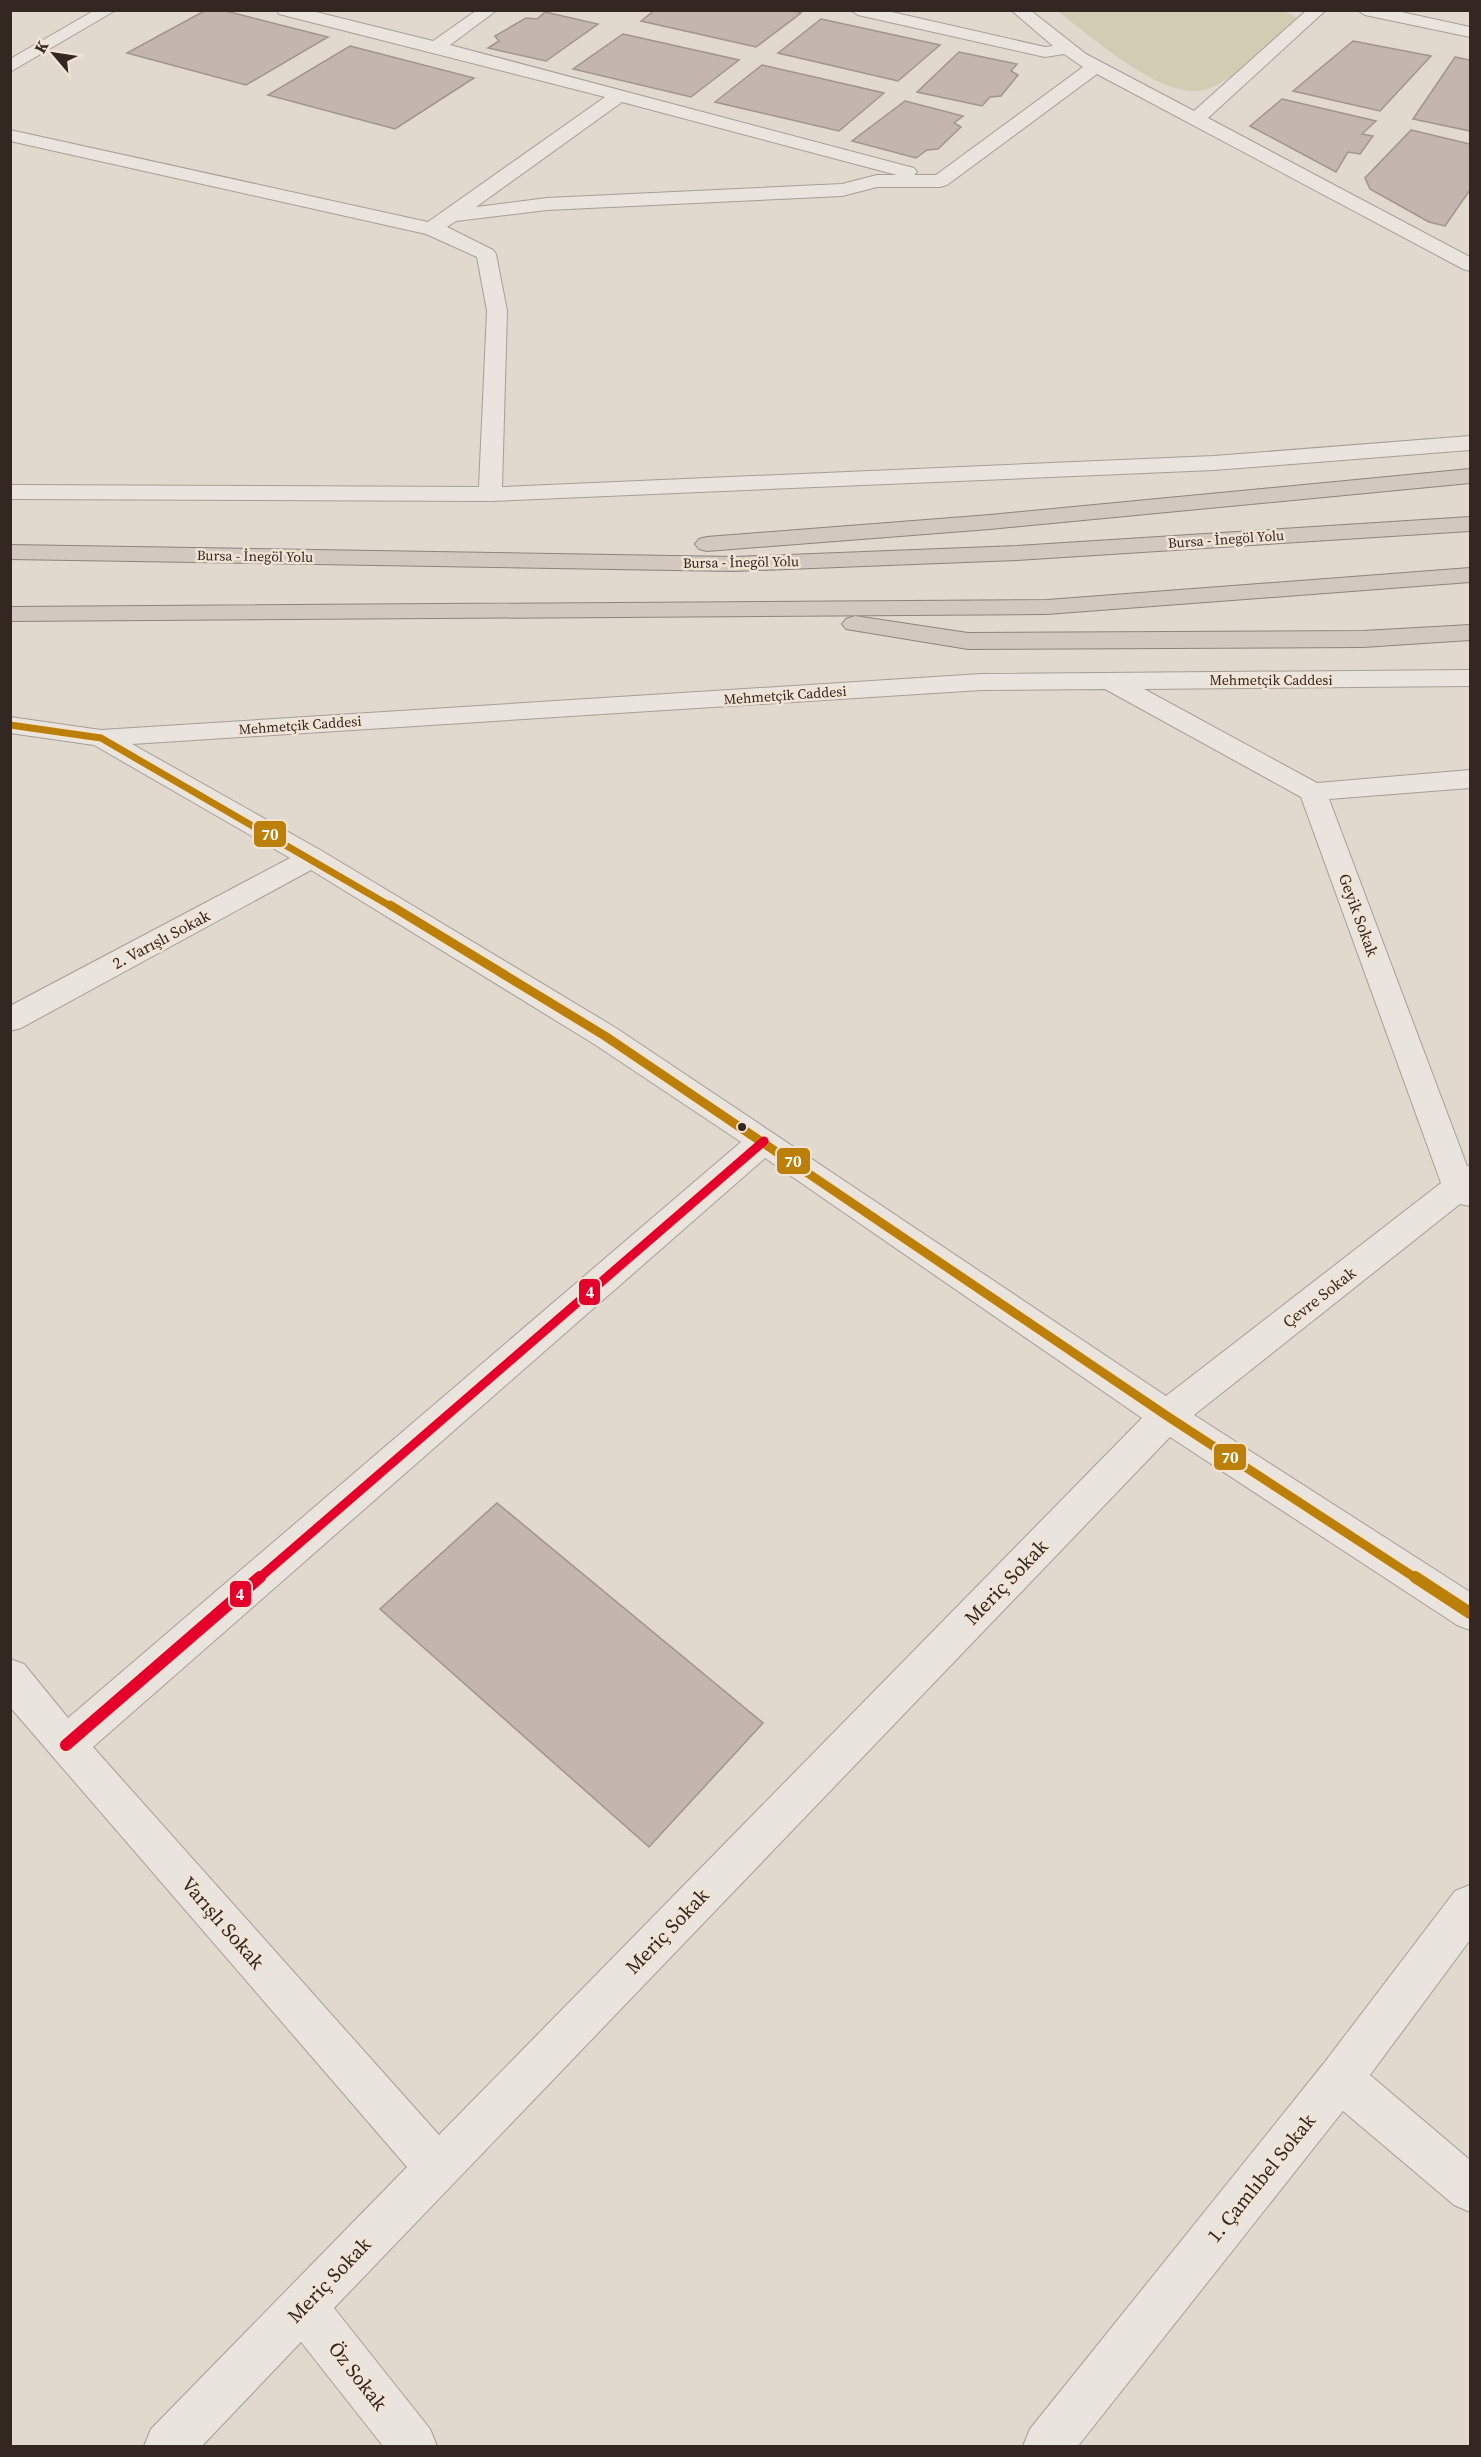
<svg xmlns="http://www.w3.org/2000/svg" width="1481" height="2457" font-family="'Source Serif 4',serif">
  <rect width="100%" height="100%" fill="#e1d8ce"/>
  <!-- green -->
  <path fill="#d2ccb2" d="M1057 11H1284L1295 16 1299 25C1277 41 1229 84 1204 90 1160 100 1091 35 1057 11Z"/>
  <!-- building -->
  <g fill="#c4b6af" stroke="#a1948e" stroke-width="1.5">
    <polygon points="206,10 222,10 328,37 246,85 127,53"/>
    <polygon points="655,10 791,10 801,13 756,47 641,21"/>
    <polygon points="545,12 598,24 546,61 488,48 499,41 495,36 526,18 537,19"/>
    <polygon points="821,19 940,45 898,81 778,53"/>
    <polygon points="623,34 739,60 691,97 573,69"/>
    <polygon points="1353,41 1431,56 1380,111 1293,91"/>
    <polygon points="350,46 474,78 395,129 268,95"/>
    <polygon points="959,52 1017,64 1011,71 1018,75 1001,96 990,97 982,106 917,92"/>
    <polygon points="1455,57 1470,60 1470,131 1413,119"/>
    <polygon points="762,65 884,93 839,131 715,102"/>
    <polygon points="1282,99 1376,121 1362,134 1373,136 1360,154 1348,152 1336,172 1250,126"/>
    <polygon points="905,101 963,116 954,123 961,127 938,149 927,150 916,158 852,141"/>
    <polygon points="1411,130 1470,144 1470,190 1445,226 1429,222 1370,189 1365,178"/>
    <polygon points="497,1503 763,1723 649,1847 380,1609"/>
  </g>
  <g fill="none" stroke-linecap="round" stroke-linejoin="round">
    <defs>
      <g id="minor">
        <polygon points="95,10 116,10 10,72 10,59"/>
        <path d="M277 10H308L433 41 477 10H497L450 45 914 168 917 172 914 175H936L1083 67 1064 54 1045 57 858 15 850 10H883L1045 47 1053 46 1011 10H1030L1086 54 1194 111 1307 10H1326L1208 118 1470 257V271L1463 269 1097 74 947 185 940 187H877L842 196 547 210 456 221 447 227 493 250 496 254 507 311 502 487 1214 456 1470 436V450L1214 470 490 501 10 499V485L479 487 487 311 477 257 426 234 10 141V130L428 222 605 97 279 14ZM622 102 897 175H877L842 184 547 198 476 207Z"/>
        <polygon points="1357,10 1392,10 1470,27 1470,37 1365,15"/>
        <path d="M1470 670V686L1144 689 1317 783 1470 770V788L1329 799 1467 1166H1470V1206L1460 1204 1194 1415 1470 1592V1630L1457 1625 1170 1437 334 2308 430 2429 437 2446H383L301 2342 202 2446H144L151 2429 407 2167 10 1707V1659L24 1664 68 1718 741 1142 594 1044 311 870 21 1028 10 1031V1006L290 858 94 745 10 733V717L101 730 981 674ZM1105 689 1301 797 1441 1183 1166 1396 616 1028 322 851 132 744 981 690ZM765 1158 1142 1418 439 2135 93 1747Z"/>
        <polygon points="1470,1885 1470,1940 1370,2075 1470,2160 1470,2212 1454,2205 1343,2111 1078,2446 1023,2446 1030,2429 1324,2063 1455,1891"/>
      </g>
      <g id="highway">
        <polygon points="1470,469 1470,483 990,529 707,551 699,549 695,544 699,539 707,537 990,515"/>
        <polygon points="1470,517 1470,531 1017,560 734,571 10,559 10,545 734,557 1017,546"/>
        <polygon points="1470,568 1470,582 1047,614 10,621 10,607 1047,600"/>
        <polygon points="855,616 968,633 1363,631 1470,625 1470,640 1363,647 968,649 846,629 842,624 846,619"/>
      </g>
    </defs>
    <!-- minor casing -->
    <use href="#minor" stroke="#a69e97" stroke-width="2"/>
    <!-- highway casing -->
    <use href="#highway" stroke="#8c847e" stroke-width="2"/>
    <!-- minor -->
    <use href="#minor" fill="#eae4de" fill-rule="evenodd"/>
    <!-- highway -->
    <use href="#highway" fill="#d3c8bf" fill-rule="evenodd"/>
    <defs>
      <polyline id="bus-1-far2" points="10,725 101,738 392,907"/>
      <polyline id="bus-1-far1" points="390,905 605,1036 1167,1416 1417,1579"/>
      <polyline id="bus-1" points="1415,1577 1470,1613"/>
      <polyline id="bus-2-far1" points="258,1579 764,1141"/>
      <polyline id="bus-2" points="66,1745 260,1577"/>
    </defs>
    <!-- bus-1-far2 casing -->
    <use href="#bus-1-far2" stroke="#f1e4d5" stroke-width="10"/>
    <!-- bus-1-far1 casing -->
    <use href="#bus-1-far1" stroke="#f1e4d5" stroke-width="14"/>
    <!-- bus-1 casing -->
    <use href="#bus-1" stroke="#f1e4d5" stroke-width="16"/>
    <!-- bus-2-far1 casing -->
    <use href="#bus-2-far1" stroke="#f1e4d5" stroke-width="14"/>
    <!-- bus-2 casing -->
    <use href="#bus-2" stroke="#f1e4d5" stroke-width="16"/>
    <!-- bus-1-far2 -->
    <use href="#bus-1-far2" stroke="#bc800a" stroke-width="7"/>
    <!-- bus-1-far1 -->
    <use href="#bus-1-far1" stroke="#bc800a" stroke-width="9"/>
    <!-- bus-1 -->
    <use href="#bus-1" stroke="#bc800a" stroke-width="12"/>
    <!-- bus-2-far1 -->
    <use href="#bus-2-far1" stroke="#e4002b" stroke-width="9"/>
    <!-- bus-2 -->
    <use href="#bus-2" stroke="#e4002b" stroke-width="12"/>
  </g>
  <!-- markers -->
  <circle fill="#342620" stroke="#f1e4d5" stroke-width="2" cx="742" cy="1127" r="5"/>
  <g text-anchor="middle" stroke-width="5" stroke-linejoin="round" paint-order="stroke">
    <!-- far-street labels -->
    <g font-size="14" fill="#342620" stroke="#f1e4d5">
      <text transform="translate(1226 539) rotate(-4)" y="5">Bursa - İnegöl Yolu</text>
      <text transform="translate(255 556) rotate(1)" y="5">Bursa - İnegöl Yolu</text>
      <text transform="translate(741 562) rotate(-1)" y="5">Bursa - İnegöl Yolu</text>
      <text x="1271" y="685">Mehmetçik Caddesi</text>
      <text transform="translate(785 695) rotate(-4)" y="5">Mehmetçik Caddesi</text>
      <text transform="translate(300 725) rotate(-4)" y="5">Mehmetçik Caddesi</text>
    </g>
    <!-- street labels -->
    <g font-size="16" fill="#342620" stroke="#f1e4d5">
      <text transform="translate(1359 915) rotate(70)" y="6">Geyik Sokak</text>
      <text transform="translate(161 939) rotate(-28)" y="6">2. Varışlı Sokak</text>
      <text transform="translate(1319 1297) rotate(-38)" y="6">Çevre Sokak</text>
    </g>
    <!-- near-street labels -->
    <g font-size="20" fill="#342620" stroke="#f1e4d5">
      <text transform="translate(1006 1582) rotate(-46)" y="7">Meriç Sokak</text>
      <text transform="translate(223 1923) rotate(49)" y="7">Varışlı Sokak</text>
      <text transform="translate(667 1931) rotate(-46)" y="7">Meriç Sokak</text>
      <text transform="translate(1261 2178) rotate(-51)" y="7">1. Çamlıbel Sokak</text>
      <text transform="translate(329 2280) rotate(-46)" y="7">Meriç Sokak</text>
      <text transform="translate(358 2376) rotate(52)" y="7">Öz Sokak</text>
    </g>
  </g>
  <g stroke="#f1e4d5" stroke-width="2">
    <rect x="253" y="820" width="34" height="28" rx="6" fill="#bc800a"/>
    <rect x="776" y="1147" width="35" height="28" rx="6" fill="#bc800a"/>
    <rect x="578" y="1278" width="23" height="28" rx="6" fill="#e4002b"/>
    <rect x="1213" y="1443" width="34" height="28" rx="6" fill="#bc800a"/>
    <rect x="229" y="1580" width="23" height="28" rx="6" fill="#e4002b"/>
  </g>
  <g font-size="16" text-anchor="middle" font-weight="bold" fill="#fff">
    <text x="270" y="840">70</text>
    <text x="793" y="1167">70</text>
    <text x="590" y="1298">4</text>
    <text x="1230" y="1463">70</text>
    <text x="240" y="1600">4</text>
  </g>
  <!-- border -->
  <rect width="1481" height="2457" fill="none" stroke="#342620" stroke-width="24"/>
  <!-- north arrow -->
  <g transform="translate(54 54) rotate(299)" stroke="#f1e4d5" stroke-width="4.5" paint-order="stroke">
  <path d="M0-4.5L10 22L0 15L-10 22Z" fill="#342620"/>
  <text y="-9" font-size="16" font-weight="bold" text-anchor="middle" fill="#342620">K</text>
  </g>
</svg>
